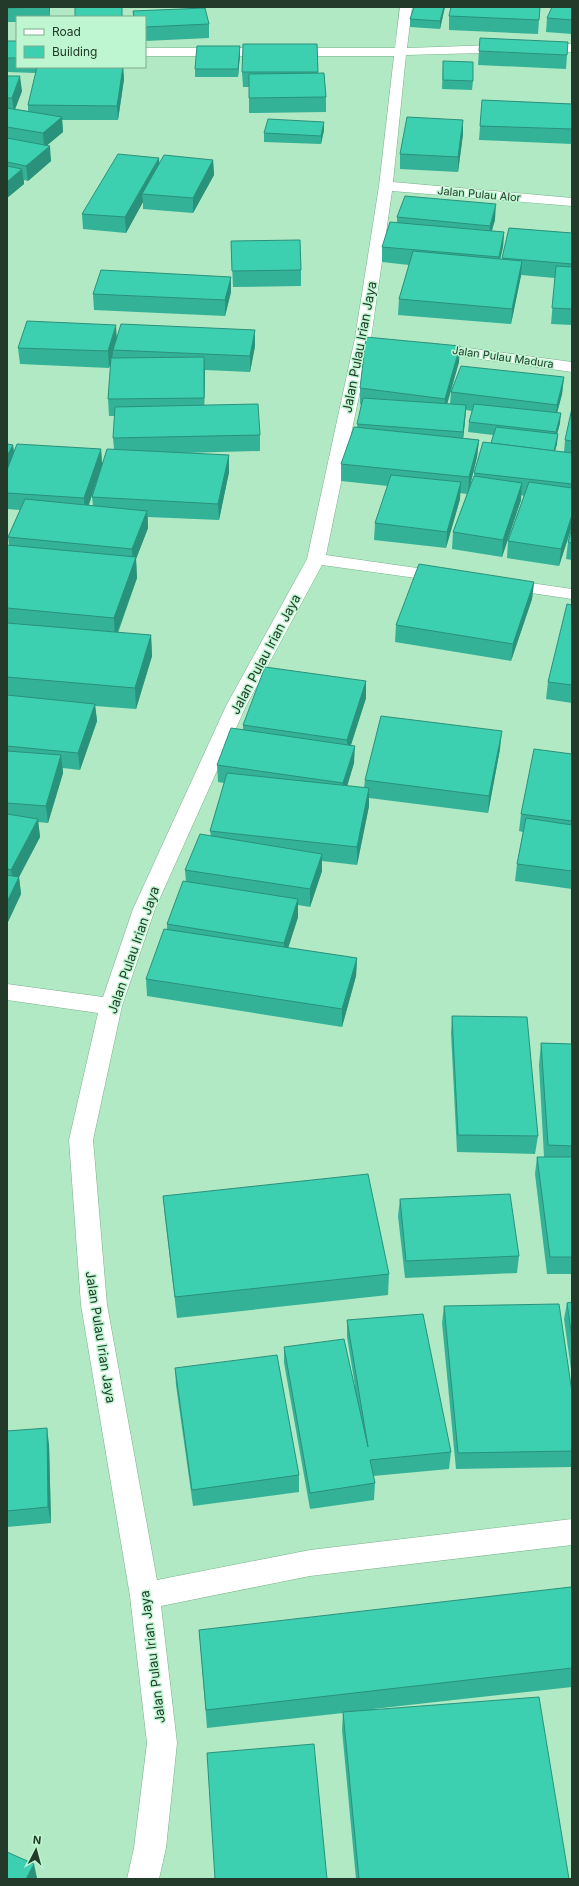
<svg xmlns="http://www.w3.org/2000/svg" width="579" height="1886" font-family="Inter,sans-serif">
  <rect width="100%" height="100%" fill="#b0e9c3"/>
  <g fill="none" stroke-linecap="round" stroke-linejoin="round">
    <defs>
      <g id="minor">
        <polygon points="400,7 412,7 407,48 555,43 572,44 572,52 555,51 406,55 393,182 572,198 572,206 392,191 371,338 326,555 445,572 451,573 454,577 451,581 445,582 322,565 246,706 155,909 122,1006 93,1140 107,1305 157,1580 310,1550 572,1519 572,1545 310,1576 161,1606 177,1743 166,1848 159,1879 127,1879 134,1848 147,1743 130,1596 81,1305 69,1140 98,1013 7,1000 7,984 103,997 133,909 226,706 307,559 355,338 379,186 394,56 145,56 145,48 395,48"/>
        <polygon points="430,343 572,362 572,372 425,351 422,348 425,345"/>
        <polygon points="503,579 572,589 572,599 497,588 494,584 497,580"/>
      </g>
    </defs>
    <!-- minor casing -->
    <use href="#minor" stroke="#79b08c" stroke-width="1"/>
    <!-- minor -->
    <use href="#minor" fill="#fff" fill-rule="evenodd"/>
  </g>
  <!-- wall -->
  <g fill="#34b297" fill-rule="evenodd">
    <polygon points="7,7 50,7 50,17 17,17 17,22 7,22"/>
    <polygon points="414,7 445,7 444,11 440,29 410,27 410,19"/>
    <polygon points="540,7 538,34 449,30 449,16"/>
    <polygon points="572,7 572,34 546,32 547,18"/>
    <polygon points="133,11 209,24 209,38 145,41 145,17 133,17"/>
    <polygon points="7,41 17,41 17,67 123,67 124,79 118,120 62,120 63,132 47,145 51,161 28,181 24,180 24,184 7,198 7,76 22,91 15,109 28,111 28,105 36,73 7,72"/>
    <polygon points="317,44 318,73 326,97 326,112 249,113 249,87 243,87 242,72"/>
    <polygon points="479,51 567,55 566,69 478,65"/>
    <polygon points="240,54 238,77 195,77 195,69"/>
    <polygon points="443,61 473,81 472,90 442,89"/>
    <polygon points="482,100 572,104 572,144 479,140"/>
    <polygon points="324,122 324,130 321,144 264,142 264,133"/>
    <polygon points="463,134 458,172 400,169 400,154"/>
    <polygon points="213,160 214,175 193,213 143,209 143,202 126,233 83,229 82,214 159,163"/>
    <polygon points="397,217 495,220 492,231 504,232 503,247 500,259 502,259 509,228 572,233 572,325 551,324 555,278 521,275 511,324 398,315 399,299 409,265 382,262 382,247 397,223"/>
    <polygon points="231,241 301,270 301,286 233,287"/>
    <polygon points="231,292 225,316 94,310 93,294"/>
    <path d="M117 337 255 346 250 372 205 370 204 405 260 435V451L183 453 229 455V472L219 520 148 517V528L136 559 137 578 118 633 151 635 152 656 136 709 95 706 97 721 80 770 63 768V773L48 823 38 822 40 837 19 877 21 894 7 924V545H9L8 537 20 510 7 509V444L13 445 14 453 101 449 102 463 114 449 113 438 115 416H109L108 399 111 363 109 368 20 364 18 348ZM96 483 92 497 93 506 89 505Z"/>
    <path d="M459 362 447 404H450L451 392 564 377 562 394 557 413 560 423 557 434V444L555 451 564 452 565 440 572 408V526L559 566 507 558 508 541 524 496 521 495V500L502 557 452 549 453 532 467 494 460 493V499L446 548 374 540 375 523 388 486 341 481V464L357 427 361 405 360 404V388ZM466 410 472 411 469 422 468 432 493 435 491 443 474 473V476L469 490 477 457 479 440 463 438Z"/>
    <polygon points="572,528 572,560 566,559 568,542"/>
    <polygon points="534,582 532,599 511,661 395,642 396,625"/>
    <polygon points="572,605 572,703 546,699 548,682"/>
    <polygon points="366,698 351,745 354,763 347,786 364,788 365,780 500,749 488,813 369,798 369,806 357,865 322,861 322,871 310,907 298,905 298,917 288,948 357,958 356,976 342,1027 147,996 146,979 167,930 167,924 186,882 185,870 211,836 210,831 224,783 218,782 217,765 243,730 243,725"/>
    <polygon points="572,754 572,889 515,881 517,864 523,832 519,831 521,814"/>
    <polygon points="452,1016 538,1136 535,1154 457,1152 451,1033"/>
    <polygon points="541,1043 572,1044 572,1274 547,1274 535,1174 537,1157 544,1157 539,1065"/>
    <polygon points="163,1196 389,1274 388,1295 177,1318 165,1217"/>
    <polygon points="400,1199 519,1256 517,1273 405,1278 398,1216"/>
    <polygon points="572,1302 572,1377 564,1319 567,1303"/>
    <polygon points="444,1306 572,1392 572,1467 456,1469 442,1323"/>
    <polygon points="347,1320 451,1452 449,1469 373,1476 375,1483 374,1500 310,1509 284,1363 284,1347 355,1386 347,1337"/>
    <polygon points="175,1368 299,1475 299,1492 193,1506 176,1385"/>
    <polygon points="7,1431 49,1444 51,1523 7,1527"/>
    <polygon points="572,1592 572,1687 373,1709 569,1879 356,1879 342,1730 343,1713 207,1728 199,1630"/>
  </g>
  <!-- shaded-wall -->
  <g fill="#2a917b">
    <polygon points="49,7 50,7 50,17"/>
    <polygon points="444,7 445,7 444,11 440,29 440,21"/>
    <polygon points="240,46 240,54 238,77 238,69"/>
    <polygon points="123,67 124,79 118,120 117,106"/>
    <polygon points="20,76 22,91 14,112 12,98"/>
    <polygon points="62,117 63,132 44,148 43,133"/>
    <polygon points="463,120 463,134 458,172 458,157"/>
    <polygon points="324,122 324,130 321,144 321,136"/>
    <polygon points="50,146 51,161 28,181 26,166"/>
    <polygon points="159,158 160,173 142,194 143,202 126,233 125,217"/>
    <polygon points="213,160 214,175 193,213 193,198"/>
    <polygon points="22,169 24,184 7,198 7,182"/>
    <polygon points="496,204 495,220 488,241 490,226"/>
    <polygon points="504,232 503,247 497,272 499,257"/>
    <polygon points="522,261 521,276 511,324 512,309"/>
    <polygon points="231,277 231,292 225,316 225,300"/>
    <polygon points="116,325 117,341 113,350 113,354 109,368 108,351"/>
    <polygon points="255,330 255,346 250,372 250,356"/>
    <polygon points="460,346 459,362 444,415 445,399"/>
    <polygon points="204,357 205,373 204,415"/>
    <polygon points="564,377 562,394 555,421 557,405"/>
    <polygon points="466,405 465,422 462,449 463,432"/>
    <polygon points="561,413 560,423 555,442 556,432"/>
    <polygon points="558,434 557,444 551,465 552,455"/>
    <polygon points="479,440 477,457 468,494 469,477"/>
    <polygon points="13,445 15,461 7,476 7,456"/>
    <polygon points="101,449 102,465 85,515 84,498"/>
    <polygon points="229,455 229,472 219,520 218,504"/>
    <polygon points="461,482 460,499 446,548 447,532"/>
    <polygon points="522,483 521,500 502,557 503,540"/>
    <polygon points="147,511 148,528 136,559 137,578 115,639 114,618 133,564 132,549"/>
    <polygon points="572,515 572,526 559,566 561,549"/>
    <polygon points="534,582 532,599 511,661 513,644"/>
    <polygon points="151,635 152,656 136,709 135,688"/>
    <polygon points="366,681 366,698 347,757 347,740"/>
    <polygon points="95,704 97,721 80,770 78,753"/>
    <polygon points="502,731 500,749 488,813 489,796"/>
    <polygon points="355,746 354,763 343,800 343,783"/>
    <polygon points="61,755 63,773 48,823 46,806"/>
    <polygon points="369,788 369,806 357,865 357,847"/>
    <polygon points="38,819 40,837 19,877 21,894 7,924 7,902 14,888 11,870"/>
    <polygon points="322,854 322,871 310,907 310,889"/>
    <polygon points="298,899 298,917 284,961 284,943"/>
    <polygon points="357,958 356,976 342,1027 342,1009"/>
    <polygon points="47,1428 49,1444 51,1523 48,1507"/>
    <polygon points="34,1864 37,1878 37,1879 26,1879"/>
  </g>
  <!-- building -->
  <g fill="#3ccfb0" stroke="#2a917b">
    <polygon points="7,7 47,7 7,8"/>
    <rect x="75" y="7" width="47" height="10"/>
    <polygon points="414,7 444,7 440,21 410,19"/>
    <polygon points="451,7 540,7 539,20 449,16"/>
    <polygon points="552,7 572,7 572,20 547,18"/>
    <polygon points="205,8 209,24 145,27 145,17 134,17 133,11"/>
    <polygon points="480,38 568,42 567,55 479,51"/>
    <rect x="7" y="41" width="10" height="17"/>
    <polygon points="243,44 317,44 318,72 242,72"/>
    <polygon points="197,46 240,46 238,69 195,69"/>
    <polygon points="443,61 473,62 473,81 443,80"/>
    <polygon points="37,67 123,67 117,106 28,105"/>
    <polygon points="324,73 326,97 249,98 249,74"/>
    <polygon points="7,76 20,76 12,98 7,98"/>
    <polygon points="482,100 572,104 572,129 480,126"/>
    <polygon points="7,108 62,117 43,133 7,127"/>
    <polygon points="407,117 463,120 458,157 400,154"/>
    <polygon points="268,119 324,122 321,136 264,133"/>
    <polygon points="7,138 50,146 26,166 7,162"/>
    <polygon points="118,154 159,158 125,217 82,214"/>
    <polygon points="164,155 213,160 193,198 142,194"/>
    <polygon points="7,166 22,169 7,182"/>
    <polygon points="405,196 496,204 490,226 397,217"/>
    <polygon points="390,222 504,232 499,257 382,247"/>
    <polygon points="509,228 572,233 572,264 502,258"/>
    <polygon points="300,240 301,270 232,271 231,241"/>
    <polygon points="413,251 522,261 512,309 399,299"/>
    <polygon points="556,266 572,267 572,309 552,308"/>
    <polygon points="101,270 231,277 225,300 93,294"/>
    <polygon points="27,321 116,325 108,351 18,348"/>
    <polygon points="121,324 255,330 250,356 113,350"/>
    <polygon points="366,337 460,346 445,399 360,388"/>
    <polygon points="204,357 204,398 108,399 111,358"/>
    <polygon points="461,366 564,377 557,405 451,392"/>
    <polygon points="363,398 466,405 463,432 357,424"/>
    <polygon points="258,404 260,435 113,438 115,407"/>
    <polygon points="474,404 561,413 556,432 469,422"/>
    <polygon points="572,408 572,441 565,440"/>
    <polygon points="354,427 479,440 469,477 341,464"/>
    <polygon points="496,427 558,434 554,451 491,443"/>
    <polygon points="483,442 572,453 572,484 474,473"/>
    <polygon points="7,444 13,445 7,456"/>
    <polygon points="17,444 101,449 84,498 7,493 7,470"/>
    <polygon points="107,449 229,455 218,504 92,497"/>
    <polygon points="391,475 461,482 447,532 375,523"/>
    <polygon points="474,476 522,483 503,540 453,532"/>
    <polygon points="529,482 572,488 572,515 561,549 508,541"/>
    <polygon points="25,499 147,511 132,549 8,537"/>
    <polygon points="572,528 572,543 568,542"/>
    <polygon points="7,545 136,557 114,618 7,608"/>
    <polygon points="419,564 534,582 513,644 396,625"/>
    <polygon points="567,604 572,605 572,685 548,682"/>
    <polygon points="7,623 151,635 135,688 7,677"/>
    <polygon points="265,667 366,681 347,740 243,725"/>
    <polygon points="7,695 95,704 78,753 7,746"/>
    <polygon points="381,716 502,731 489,796 365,780"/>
    <polygon points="231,728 355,746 343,783 217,765"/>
    <polygon points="534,749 572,754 572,821 521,814"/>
    <polygon points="7,751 61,755 46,806 7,803"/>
    <polygon points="227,773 369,788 357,847 210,831"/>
    <polygon points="7,814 38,819 11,870 7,869"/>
    <polygon points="526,818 572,825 572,871 517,864"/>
    <polygon points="200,834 322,854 310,889 185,870"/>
    <polygon points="7,875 19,877 7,902"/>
    <polygon points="183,881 298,899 284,943 167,924"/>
    <polygon points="164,929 357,958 342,1009 146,979"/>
    <polygon points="452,1016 527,1017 538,1136 458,1135"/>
    <polygon points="541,1043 572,1044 572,1146 548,1145"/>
    <polygon points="537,1157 572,1157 572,1257 550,1257"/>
    <polygon points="368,1174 389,1274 175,1297 163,1196"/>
    <polygon points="510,1194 519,1256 406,1261 400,1199"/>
    <polygon points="572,1302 572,1338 567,1303"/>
    <polygon points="559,1304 572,1392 572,1451 458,1453 444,1306"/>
    <polygon points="423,1314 451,1452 370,1460 375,1483 310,1493 284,1347 344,1339 368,1447 347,1320"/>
    <polygon points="277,1355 299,1475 192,1490 175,1368"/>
    <polygon points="47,1428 48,1507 7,1511 7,1431"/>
    <polygon points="571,1587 572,1592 572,1668 206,1710 199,1630"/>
    <polygon points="539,1697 569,1879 359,1879 343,1712"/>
    <polygon points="314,1744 327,1879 215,1879 207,1753"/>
    <polygon points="7,1852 34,1864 26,1879 7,1879"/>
  </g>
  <g text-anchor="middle" stroke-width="3" stroke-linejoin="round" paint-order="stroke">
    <!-- far-street labels -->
    <g font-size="11" fill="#233a2b" stroke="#bdf6d0">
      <text transform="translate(479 194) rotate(5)" y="4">Jalan Pulau Alor</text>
      <text transform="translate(503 357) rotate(8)" y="4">Jalan Pulau Madura</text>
    </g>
    <!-- street labels -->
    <g font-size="13" fill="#233a2b" stroke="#bdf6d0">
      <text transform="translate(359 347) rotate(-79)" y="5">Jalan Pulau Irian Jaya</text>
      <text transform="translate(265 654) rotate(-62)" y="5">Jalan Pulau Irian Jaya</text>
      <text transform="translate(133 950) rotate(-71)" y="5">Jalan Pulau Irian Jaya</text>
      <text transform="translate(101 1337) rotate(81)" y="5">Jalan Pulau Irian Jaya</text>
      <text transform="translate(152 1657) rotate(-97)" y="5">Jalan Pulau Irian Jaya</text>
    </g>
  </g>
  <!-- border -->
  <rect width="579" height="1886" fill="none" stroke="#233a2b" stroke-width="16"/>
  <!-- legend -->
  <rect x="16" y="16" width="130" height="52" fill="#bdf6d0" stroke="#7fab8e"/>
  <rect x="24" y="29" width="20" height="6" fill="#ffffff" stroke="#7fab8e"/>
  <text x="52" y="36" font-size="12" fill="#233a2b">Road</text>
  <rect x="24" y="46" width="20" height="12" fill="#3ccfb0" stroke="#7fab8e"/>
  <text x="52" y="56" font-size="12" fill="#233a2b">Building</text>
  <!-- north arrow -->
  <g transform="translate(36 1850) rotate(6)" stroke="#bdf6d0" stroke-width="3" paint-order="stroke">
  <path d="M0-3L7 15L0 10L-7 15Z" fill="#233a2b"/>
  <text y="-6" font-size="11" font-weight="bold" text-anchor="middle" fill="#233a2b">N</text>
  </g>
</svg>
